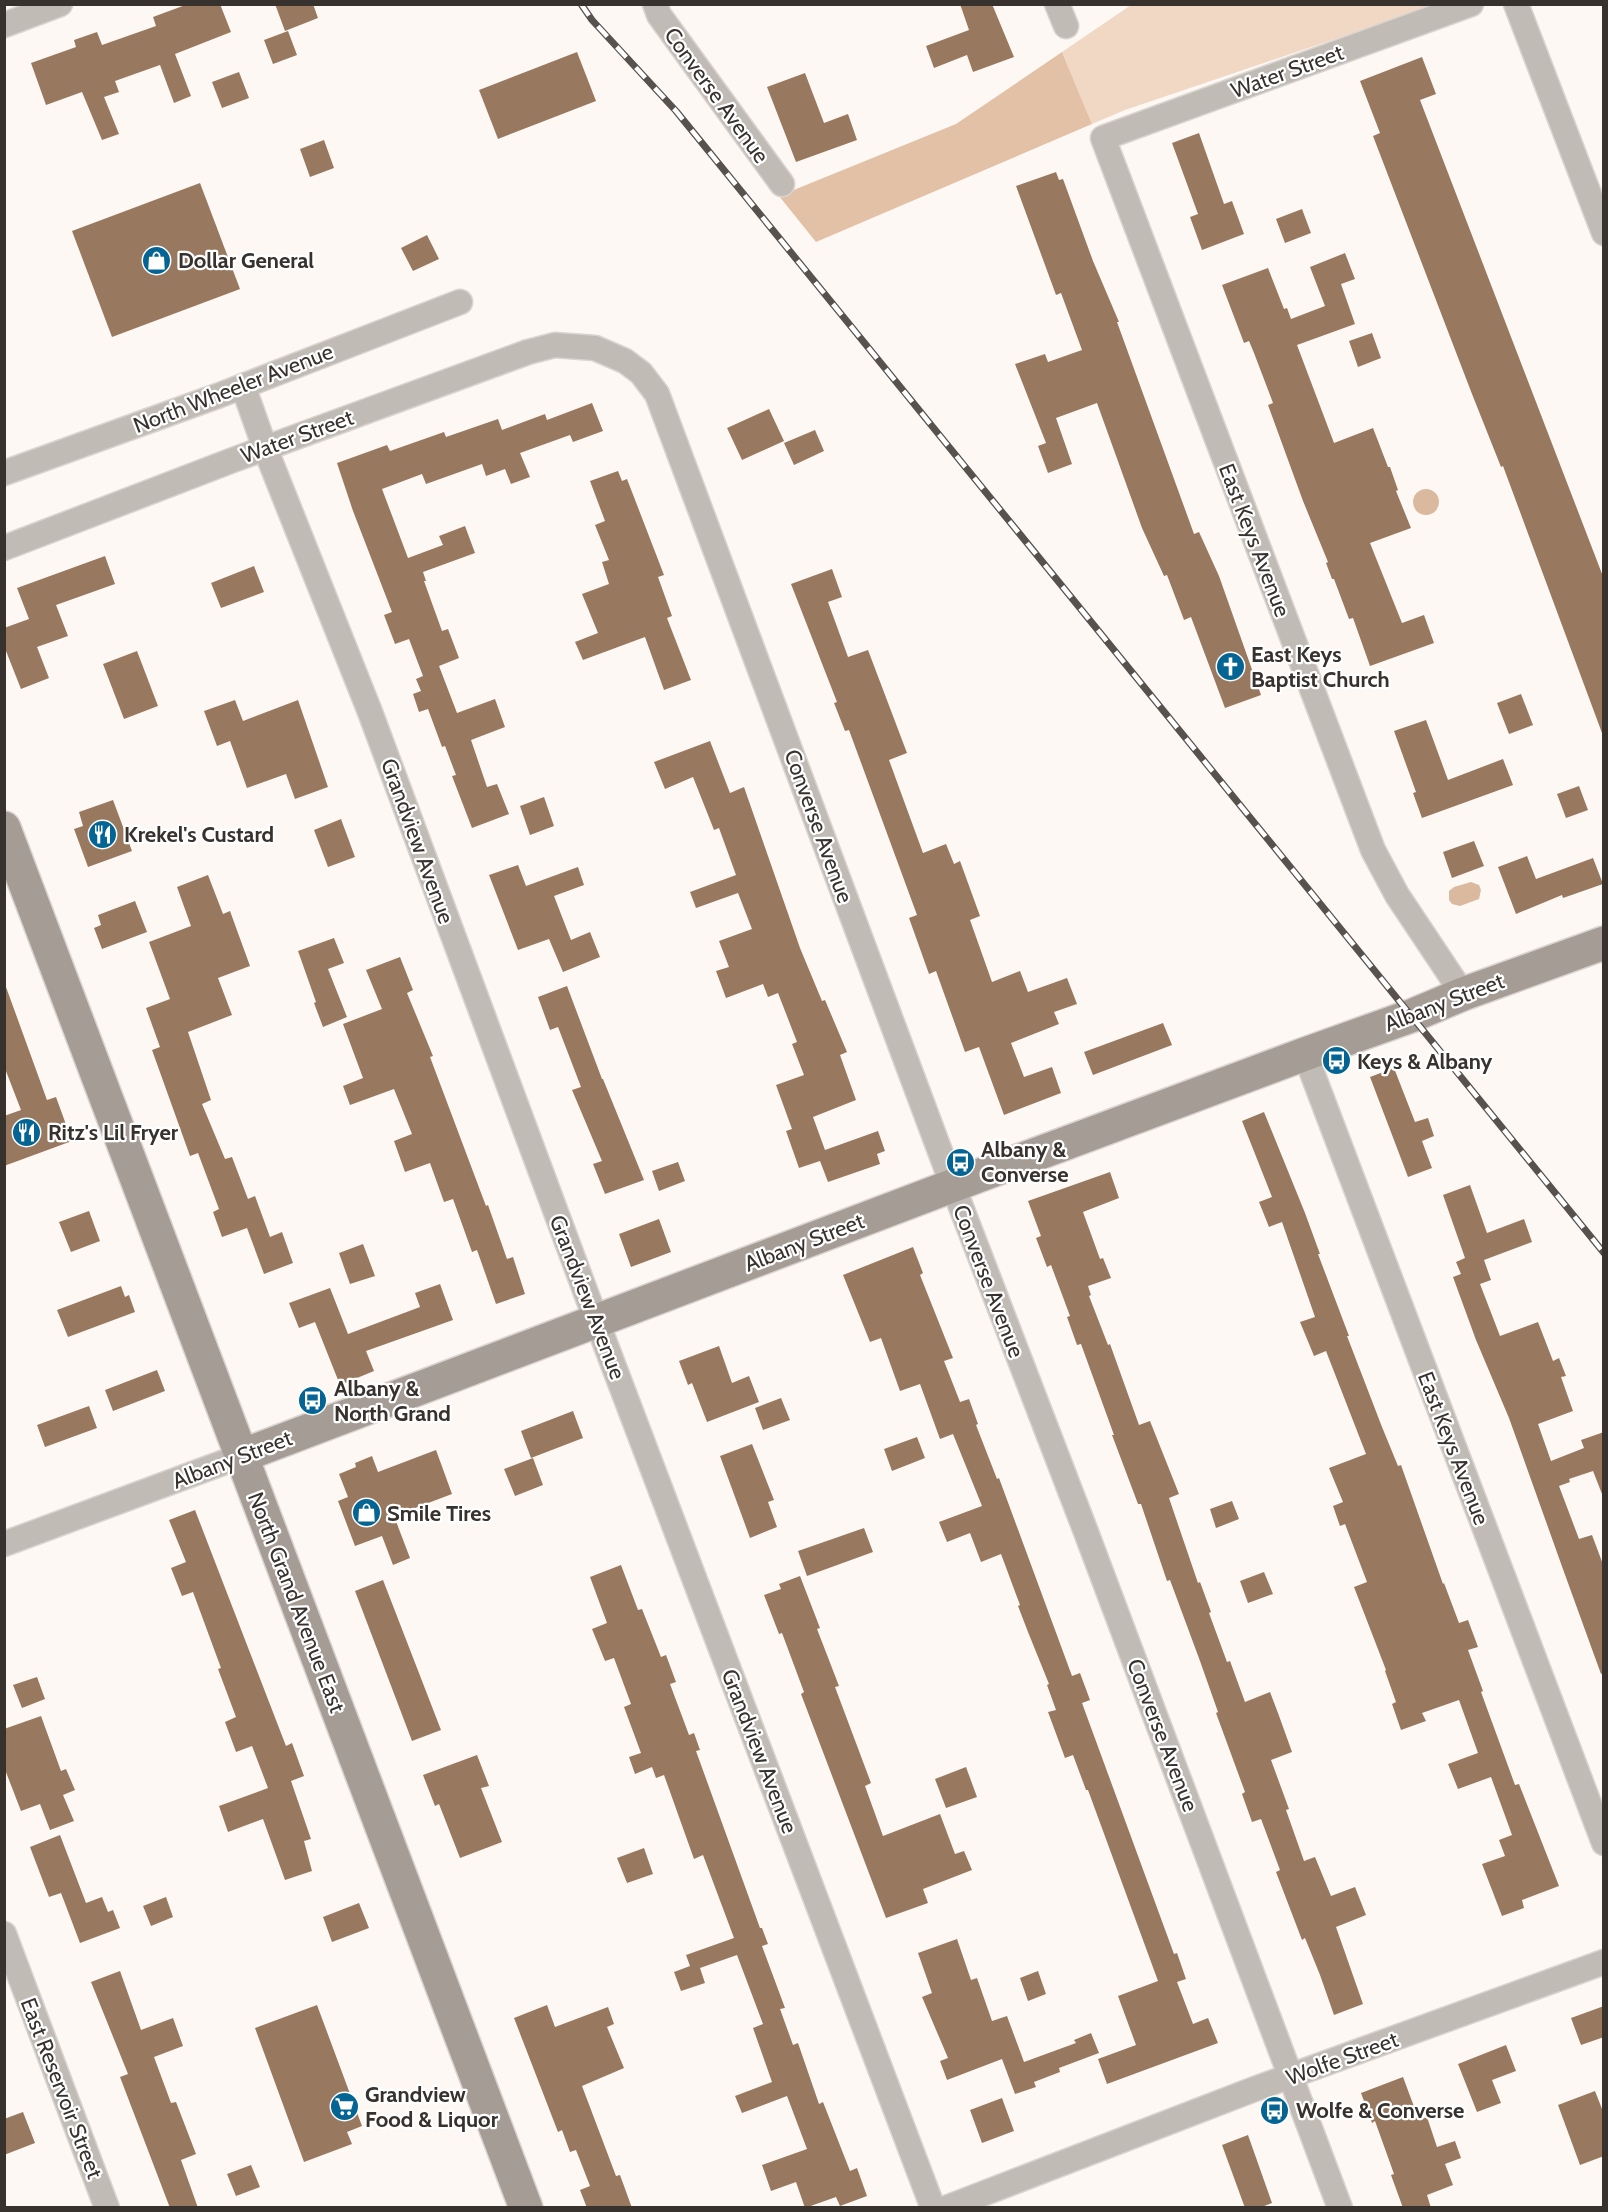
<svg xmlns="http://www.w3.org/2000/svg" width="1608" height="2212" font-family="Cabin,sans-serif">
  <rect width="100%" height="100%" fill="#fef8f4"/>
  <!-- green -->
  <polygon fill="#f1d8c5" points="1131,5 1436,5 1125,110 1092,124 1062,52"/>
  <!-- forest -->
  <polygon fill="#e3c1a7" points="1062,52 1092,124 816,242 779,196 956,124"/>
  <!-- water -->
  <g fill="#dbb99f">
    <circle cx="1426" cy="502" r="13"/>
    <polygon points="1471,882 1479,885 1481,890 1479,899 1460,906 1452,904 1449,900 1449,891 1454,887"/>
  </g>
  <!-- building -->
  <g fill="#987960">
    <polygon points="188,4 220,4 231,32 175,54 191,96 174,103 160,65 115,81 119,92 104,97 119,134 102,140 82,92 46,105 31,63 76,47 74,40 97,32 102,45 156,26 153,17"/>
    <polygon points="275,4 313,4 318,18 285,31"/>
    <polygon points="960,4 992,4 1014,57 973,72 967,55 934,68 926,46 969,30"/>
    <polygon points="288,31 297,55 273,64 264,40"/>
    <polygon points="577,52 596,101 498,139 479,90"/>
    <polygon points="1422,57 1436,94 1420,100 1604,579 1604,732 1602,733 1503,466 1501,467 1472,394 1373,136 1380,133 1360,81"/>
    <polygon points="239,72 249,98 222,108 212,82"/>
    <polygon points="805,73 824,123 848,114 857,140 796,162 767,87"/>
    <polygon points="1199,133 1224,204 1232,201 1244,234 1202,250 1190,217 1198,214 1172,143"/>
    <polygon points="324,140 334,168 310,177 300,149"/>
    <polygon points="1056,172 1059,180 1063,179 1093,261 1119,322 1117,322 1194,534 1199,532 1219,576 1261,695 1225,708 1191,617 1184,620 1167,575 1164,576 1142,528 1097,403 1056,418 1072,464 1048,473 1038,446 1046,443 1015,364 1045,354 1048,362 1082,350 1061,293 1056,295 1016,186"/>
    <polygon points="200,183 240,289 112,337 72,231"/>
    <polygon points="1302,209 1311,233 1285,243 1276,219"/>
    <polygon points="427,235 439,259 413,271 401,248"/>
    <polygon points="1345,253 1355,279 1341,284 1355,324 1297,345 1334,443 1373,428 1388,467 1390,467 1398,490 1396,491 1411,528 1370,543 1402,623 1424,615 1434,643 1370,666 1353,618 1349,619 1334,579 1332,579 1326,563 1328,562 1303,501 1268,405 1273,403 1254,353 1249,341 1244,343 1222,285 1268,268 1284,309 1287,308 1291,319 1325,306 1310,267"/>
    <polygon points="1372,333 1381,358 1358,367 1349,341"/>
    <polygon points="592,403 603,431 573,442 570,435 520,453 530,477 511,484 505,469 486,476 482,464 426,484 422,474 382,489 408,558 443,545 439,536 465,526 475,553 423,572 426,581 424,581 442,631 448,629 459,658 439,666 457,713 495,699 505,727 471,740 487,787 497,784 509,814 472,828 452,776 456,775 445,746 442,747 428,709 419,712 413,694 421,691 416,679 423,676 409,639 395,644 384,615 392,612 353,511 337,463 387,445 390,451 444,432 446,437 498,419 502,430 545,414 547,420"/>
    <polygon points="769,409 784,441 742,460 727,428"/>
    <polygon points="815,430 824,451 794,465 784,443"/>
    <polygon points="618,471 622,481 627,479 664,575 658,577 672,616 667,618 691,680 664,690 645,637 583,660 575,642 598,633 582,594 609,584 602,562 609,560 595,525 605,521 590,481"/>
    <polygon points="105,556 115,584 56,605 68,636 37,647 49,678 21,689 4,646 4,628 29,619 17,588"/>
    <polygon points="254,566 264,592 221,608 211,583"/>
    <polygon points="832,569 842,597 828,602 848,657 868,650 907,753 889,760 923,853 946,844 954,864 960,861 980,916 970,920 992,982 1020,971 1028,992 1067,978 1077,1004 1054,1012 1059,1024 1011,1043 1024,1077 1052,1067 1061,1093 1004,1115 979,1047 965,1052 936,971 929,974 909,918 917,915 849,730 845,731 834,703 837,702 791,584"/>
    <polygon points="137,651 158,706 124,719 103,664"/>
    <polygon points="1521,694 1533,725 1509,734 1497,703"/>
    <polygon points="235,700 243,721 298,700 328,787 295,799 286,774 247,788 230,741 217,746 204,711"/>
    <polygon points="1426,720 1448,780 1503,759 1513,785 1422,818 1413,793 1416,792 1394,731"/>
    <polygon points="710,741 730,793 744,787 800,948 822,1001 825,1000 847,1052 840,1055 856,1100 813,1117 825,1150 878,1131 885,1151 877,1154 880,1164 828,1182 820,1161 799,1168 786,1131 792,1129 776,1085 804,1075 792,1044 797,1042 778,993 768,997 763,984 726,998 716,971 729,967 719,941 752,929 738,893 696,908 690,892 736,875 719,828 714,830 693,777 665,789 654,762"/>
    <polygon points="1579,786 1588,810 1566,818 1557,794"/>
    <polygon points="544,797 554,826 530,835 520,806"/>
    <polygon points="113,800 132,851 88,867 74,829 83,826 79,812"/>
    <polygon points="341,819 355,857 328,867 314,830"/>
    <polygon points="1474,841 1484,866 1452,878 1443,852"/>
    <polygon points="1527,856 1536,879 1593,858 1603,884 1563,898 1562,895 1516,914 1498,867"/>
    <polygon points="518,865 526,886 578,867 584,885 554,896 571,940 590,932 600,957 563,972 549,939 518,950 489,875"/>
    <polygon points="208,875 223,914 230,911 250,966 218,978 232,1015 188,1032 211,1100 202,1104 225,1159 232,1157 248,1199 255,1196 270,1237 282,1232 293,1263 264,1274 247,1228 222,1237 213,1212 219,1209 198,1153 190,1156 152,1050 160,1047 146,1008 170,999 149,942 191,926 177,887"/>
    <polygon points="135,901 147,932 102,949 94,928 101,925 98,915"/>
    <polygon points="334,938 344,963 328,969 347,1017 323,1027 314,1003 316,1002 298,951"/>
    <polygon points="400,957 413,990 407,993 433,1056 430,1057 486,1206 488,1205 507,1259 513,1257 525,1294 496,1304 477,1250 472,1252 453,1199 444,1202 430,1163 405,1172 394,1141 412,1134 394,1089 350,1105 343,1086 363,1078 343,1024 382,1009 366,970"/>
    <polygon points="567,986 602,1079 603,1079 644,1180 605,1194 593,1164 602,1161 572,1090 581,1087 558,1027 550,1030 538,997"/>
    <polygon points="6,987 47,1100 56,1097 72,1141 4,1166 4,1116 21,1110 4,1066 4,988"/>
    <polygon points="1163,1023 1172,1045 1093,1075 1084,1052"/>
    <polygon points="1394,1068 1415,1122 1428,1118 1434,1136 1422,1141 1432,1168 1408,1177 1370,1077"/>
    <polygon points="1264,1112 1305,1213 1320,1254 1318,1254 1349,1336 1347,1336 1382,1427 1398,1466 1401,1465 1443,1584 1444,1583 1459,1623 1468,1620 1478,1647 1468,1650 1483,1691 1481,1692 1515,1785 1519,1784 1559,1886 1522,1900 1524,1908 1502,1916 1482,1864 1505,1856 1499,1840 1512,1835 1491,1777 1458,1789 1448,1764 1478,1753 1459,1700 1422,1713 1426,1721 1401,1730 1392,1704 1396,1702 1385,1671 1386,1670 1354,1587 1367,1582 1345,1524 1340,1526 1333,1506 1343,1502 1329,1468 1366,1454 1326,1351 1314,1356 1300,1322 1315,1317 1282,1222 1269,1227 1259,1202 1272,1197 1242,1121"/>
    <polygon points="678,1162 685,1181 659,1191 652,1171"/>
    <polygon points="1110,1172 1119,1198 1083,1212 1100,1259 1103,1258 1111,1278 1088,1286 1091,1295 1089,1296 1108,1345 1110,1344 1139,1425 1150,1421 1179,1494 1169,1498 1198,1583 1200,1582 1211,1612 1209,1613 1227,1662 1230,1661 1245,1702 1270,1692 1278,1713 1292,1752 1271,1760 1289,1809 1286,1810 1304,1861 1315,1857 1331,1896 1355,1887 1366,1915 1336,1927 1363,2004 1334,2015 1320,1975 1305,1938 1302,1940 1276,1872 1280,1870 1261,1819 1252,1822 1242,1794 1245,1792 1216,1713 1218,1712 1200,1661 1170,1580 1167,1581 1141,1504 1138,1504 1112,1435 1114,1435 1081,1344 1077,1345 1067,1317 1070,1316 1051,1265 1047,1267 1036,1238 1041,1236 1028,1201"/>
    <polygon points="1470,1185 1487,1233 1524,1219 1532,1242 1484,1260 1491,1280 1480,1284 1500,1336 1538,1322 1553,1361 1559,1358 1566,1376 1561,1377 1573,1411 1538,1424 1551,1461 1584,1448 1581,1440 1604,1432 1604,1494 1602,1494 1593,1471 1569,1479 1570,1482 1559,1486 1579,1539 1592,1535 1604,1567 1604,1673 1601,1674 1564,1572 1509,1418 1476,1340 1453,1277 1461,1274 1456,1262 1465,1258 1443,1195"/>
    <polygon points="89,1211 100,1241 71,1252 59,1222"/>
    <polygon points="659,1219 671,1252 631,1267 619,1234"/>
    <polygon points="363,1244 375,1276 350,1284 339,1253"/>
    <polygon points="913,1247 923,1273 920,1275 953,1358 944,1361 960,1402 969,1399 978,1424 976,1425 997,1479 999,1478 1072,1676 1080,1673 1090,1700 1082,1703 1174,1954 1177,1953 1186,1979 1177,1982 1193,2024 1208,2018 1218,2043 1107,2084 1098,2059 1136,2045 1118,1996 1158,1981 1088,1790 1086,1790 1073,1755 1065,1758 1048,1712 1056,1710 1047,1685 1049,1684 1028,1632 1018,1606 1020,1605 1001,1554 981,1562 970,1533 947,1542 939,1522 982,1506 953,1434 940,1439 920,1384 900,1391 881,1338 870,1342 843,1275"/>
    <polygon points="440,1284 453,1320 366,1351 374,1371 340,1385 315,1322 299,1328 289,1303 330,1288 348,1334 420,1307 415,1293"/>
    <polygon points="121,1286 125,1297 129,1295 135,1312 68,1337 57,1310"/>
    <polygon points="719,1346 732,1383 749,1376 759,1402 707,1422 692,1383 688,1385 679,1361"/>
    <polygon points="157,1370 165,1391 113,1411 105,1390"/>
    <polygon points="781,1398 790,1420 763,1430 755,1408"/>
    <polygon points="89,1406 97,1428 45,1447 37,1425"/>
    <polygon points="573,1411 583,1438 531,1458 521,1431"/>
    <polygon points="917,1437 925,1458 892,1471 884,1449"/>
    <polygon points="752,1444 774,1500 768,1502 777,1527 750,1538 720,1456"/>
    <polygon points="436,1450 452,1494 394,1516 410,1558 393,1565 382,1536 355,1546 338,1501 348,1497 339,1474 356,1467 355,1463 372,1456 378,1472"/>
    <polygon points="533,1458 543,1485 515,1496 504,1469"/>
    <polygon points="1232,1501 1239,1519 1216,1528 1210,1509"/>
    <polygon points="195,1510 286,1746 292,1743 304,1776 291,1781 311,1839 304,1841 312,1871 285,1880 263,1819 228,1832 219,1806 268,1788 252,1746 236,1752 225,1722 236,1717 218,1669 221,1668 193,1592 182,1596 171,1568 186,1562 169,1520"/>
    <polygon points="864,1528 873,1552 807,1576 798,1551"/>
    <polygon points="621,1565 638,1610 642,1609 661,1657 666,1655 676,1682 670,1684 689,1735 694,1733 700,1750 696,1751 760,1928 762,1928 768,1944 762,1946 785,2008 780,2009 793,2045 798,2043 819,2104 823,2102 850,2171 857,2168 867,2196 840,2206 836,2197 805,2208 796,2182 771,2191 762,2165 807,2149 787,2096 742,2113 735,2096 772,2082 753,2028 763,2024 737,1955 700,1968 705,1983 681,1991 674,1972 690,1966 686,1955 734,1938 703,1855 694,1859 664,1775 656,1778 652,1767 635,1774 629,1757 641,1753 624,1707 631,1704 614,1658 605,1661 592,1629 607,1623 590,1577"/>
    <polygon points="1264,1572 1273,1594 1248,1603 1240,1581"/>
    <polygon points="800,1576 820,1628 817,1629 839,1686 835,1687 871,1783 865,1786 883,1836 940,1814 955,1854 964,1851 972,1870 923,1889 928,1903 886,1918 801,1694 804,1692 782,1633 779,1634 764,1595 781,1589 779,1584"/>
    <polygon points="383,1580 441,1730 412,1741 355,1591"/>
    <polygon points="37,1677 45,1699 22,1708 13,1685"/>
    <polygon points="41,1716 61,1771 66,1769 75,1790 63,1795 74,1821 50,1830 40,1804 21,1811 4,1767 4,1729"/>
    <polygon points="477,1755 489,1786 481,1788 502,1842 460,1858 439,1804 435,1806 423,1775"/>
    <polygon points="966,1767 977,1797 946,1808 935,1779"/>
    <polygon points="60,1835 86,1903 102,1897 108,1912 113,1910 120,1928 80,1943 61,1893 49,1897 30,1847"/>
    <polygon points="644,1848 653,1874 627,1883 617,1858"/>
    <polygon points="166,1897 173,1917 151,1926 143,1906"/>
    <polygon points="359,1903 369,1928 332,1942 323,1917"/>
    <polygon points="957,1939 971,1980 977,1978 992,2021 1007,2016 1024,2062 1076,2043 1074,2040 1091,2033 1099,2053 1059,2068 1060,2072 1034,2082 1036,2087 1015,2094 1002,2059 947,2080 940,2061 948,2058 922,1997 932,1993 918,1953"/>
    <polygon points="120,1971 141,2030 173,2018 183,2046 154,2057 171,2103 176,2102 196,2154 181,2160 198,2208 170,2208 120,2077 128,2074 91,1982"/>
    <polygon points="1038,1971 1046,1994 1028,2001 1020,1978"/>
    <polygon points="317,2005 362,2126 347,2132 352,2144 304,2162 255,2028"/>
    <polygon points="547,2005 555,2027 608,2007 614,2024 607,2027 624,2068 582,2086 616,2176 620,2175 632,2208 587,2208 580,2190 590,2186 576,2150 570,2152 562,2130 558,2132 514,2018"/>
    <polygon points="1604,2006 1604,2037 1581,2045 1571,2018"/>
    <polygon points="1506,2045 1516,2071 1492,2080 1501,2103 1477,2112 1458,2064"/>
    <polygon points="1403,2077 1419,2120 1427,2117 1437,2147 1455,2141 1461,2158 1445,2164 1453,2185 1427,2195 1431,2208 1403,2208 1391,2175 1394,2174 1375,2121 1372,2123 1361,2093"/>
    <polygon points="1595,2091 1604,2114 1604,2156 1580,2165 1558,2105"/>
    <polygon points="1002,2098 1014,2131 982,2143 970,2110"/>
    <polygon points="23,2112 35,2143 4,2155 4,2119"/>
    <polygon points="1248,2135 1272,2203 1259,2208 1245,2208 1222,2145"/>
    <polygon points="251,2165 260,2187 236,2196 227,2174"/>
  </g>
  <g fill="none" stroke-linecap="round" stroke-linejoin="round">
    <defs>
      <g id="street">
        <polyline points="655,4 659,15 782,184"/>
        <polyline points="1057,4 1066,26"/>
        <polyline points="1516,4 1604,233"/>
        <polyline points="4,25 60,4"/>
        <polyline points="243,386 265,448 370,712 586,1293 933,2208"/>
        <polyline points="4,473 220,395 460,302"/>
        <polyline points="4,548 233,460 528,352 555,345 595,348 625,361 641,373 657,394 953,1186 1086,1532 1340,2208"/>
        <polyline points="1463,994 1397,895 1373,850 1103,138 1471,4"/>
        <polyline points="1305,1054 1604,1843"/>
        <polyline points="4,1544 241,1456"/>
        <polyline points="4,1934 107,2208"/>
        <polyline points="946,2208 1252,2090 1604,1962"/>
      </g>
      <g id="secondary">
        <polyline points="4,828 526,2208"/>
        <polyline points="241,1456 978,1176 1305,1054 1411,1016 1463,994 1604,943"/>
      </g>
    </defs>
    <!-- street casing -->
    <use href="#street" stroke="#dad4d0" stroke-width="27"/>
    <!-- secondary casing -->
    <use href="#secondary" stroke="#dad4d0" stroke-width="36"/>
    <!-- street -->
    <use href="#street" stroke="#c1bbb6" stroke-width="24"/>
    <!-- secondary -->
    <use href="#secondary" stroke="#a59c96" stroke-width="33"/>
    <defs>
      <polyline id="rail" points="581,4 592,20 676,111 1604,1253"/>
    </defs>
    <!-- rail casing -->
    <use href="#rail" stroke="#57524e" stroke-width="7"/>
    <!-- rail -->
    <use href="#rail" stroke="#fff" stroke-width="4.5" stroke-dasharray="14" stroke-linecap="butt"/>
  </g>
  <!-- icons -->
  <defs>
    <symbol id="shop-disc" viewBox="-11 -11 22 22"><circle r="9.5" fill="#046594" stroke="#fff"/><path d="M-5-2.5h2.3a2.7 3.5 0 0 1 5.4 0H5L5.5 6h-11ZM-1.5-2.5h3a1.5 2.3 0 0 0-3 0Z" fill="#fff"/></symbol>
    <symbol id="church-disc" viewBox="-11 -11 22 22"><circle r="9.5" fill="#046594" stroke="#fff"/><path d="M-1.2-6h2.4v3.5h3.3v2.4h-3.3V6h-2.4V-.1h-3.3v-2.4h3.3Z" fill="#fff"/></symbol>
    <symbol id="restaurant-disc" viewBox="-11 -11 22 22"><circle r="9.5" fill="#046594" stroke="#fff"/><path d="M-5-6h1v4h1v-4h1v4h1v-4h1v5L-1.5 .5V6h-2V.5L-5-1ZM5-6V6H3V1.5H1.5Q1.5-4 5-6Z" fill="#fff"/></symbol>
    <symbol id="bus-disc" viewBox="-11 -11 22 22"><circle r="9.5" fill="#046594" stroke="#fff"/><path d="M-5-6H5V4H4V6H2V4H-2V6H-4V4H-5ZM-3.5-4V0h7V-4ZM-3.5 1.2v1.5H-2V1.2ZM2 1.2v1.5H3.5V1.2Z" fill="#fff"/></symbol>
    <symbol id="supermarket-disc" viewBox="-11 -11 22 22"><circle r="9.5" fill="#046594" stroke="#fff"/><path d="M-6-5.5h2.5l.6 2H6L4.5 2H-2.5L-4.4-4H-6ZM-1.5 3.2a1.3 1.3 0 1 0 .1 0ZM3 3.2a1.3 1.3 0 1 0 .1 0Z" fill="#fff"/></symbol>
  </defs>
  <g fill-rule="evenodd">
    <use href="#shop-disc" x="140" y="244" width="33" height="33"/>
    <use href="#church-disc" x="1214" y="650" width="33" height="33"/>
    <use href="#restaurant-disc" x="86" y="818" width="33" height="33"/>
    <use href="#bus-disc" x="1320" y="1044" width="33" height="33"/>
    <use href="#restaurant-disc" x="10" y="1116" width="33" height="33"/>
    <use href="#bus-disc" x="944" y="1146" width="33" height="33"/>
    <use href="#bus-disc" x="296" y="1384" width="33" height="33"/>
    <use href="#shop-disc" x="350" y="1496" width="33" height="33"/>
    <use href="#supermarket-disc" x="328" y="2090" width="33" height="33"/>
    <use href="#bus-disc" x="1258" y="2094" width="33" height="33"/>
  </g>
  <g text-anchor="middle" stroke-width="4.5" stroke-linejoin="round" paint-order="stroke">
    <!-- street labels -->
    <g font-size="22" fill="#37322e" stroke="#fff">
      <text transform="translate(1287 71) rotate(-20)" y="8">Water Street</text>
      <text transform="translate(717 95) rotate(54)" y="8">Converse Avenue</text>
      <text transform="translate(233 388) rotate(-21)" y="8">North Wheeler Avenue</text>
      <text transform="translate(297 436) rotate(-20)" y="8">Water Street</text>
      <text transform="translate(1255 540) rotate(69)" y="8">East Keys Avenue</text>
      <text transform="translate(819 826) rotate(70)" y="8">Converse Avenue</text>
      <text transform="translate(418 841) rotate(70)" y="8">Grandview Avenue</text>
      <text transform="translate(1444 1002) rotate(-21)" y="8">Albany Street</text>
      <text transform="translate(804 1242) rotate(-21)" y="8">Albany Street</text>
      <text transform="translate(989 1281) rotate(69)" y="8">Converse Avenue</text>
      <text transform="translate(588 1297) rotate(69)" y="8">Grandview Avenue</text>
      <text transform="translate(1454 1448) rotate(69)" y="8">East Keys Avenue</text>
      <text transform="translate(232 1459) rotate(-21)" y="8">Albany Street</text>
      <text transform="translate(297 1602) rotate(69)" y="8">North Grand Avenue East</text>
      <text transform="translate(1163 1735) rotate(69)" y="8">Converse Avenue</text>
      <text transform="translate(760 1751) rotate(69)" y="8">Grandview Avenue</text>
      <text transform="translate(1342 2058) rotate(-20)" y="8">Wolfe Street</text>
      <text transform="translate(62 2088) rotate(69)" y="8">East Reservoir Street</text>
    </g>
    <!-- poi labels -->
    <g font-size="22" font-weight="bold" fill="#37322e" stroke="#fff" text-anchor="start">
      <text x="178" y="268">Dollar General</text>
      <text x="1251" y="662">East Keys<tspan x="1251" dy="25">Baptist Church</tspan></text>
      <text x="124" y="842">Krekel's Custard</text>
      <text x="1357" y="1069">Keys &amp; Albany</text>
      <text x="48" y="1140">Ritz's Lil Fryer</text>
      <text x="981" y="1157">Albany &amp;<tspan x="981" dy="25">Converse</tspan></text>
      <text x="334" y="1396">Albany &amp;<tspan x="334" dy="25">North Grand</tspan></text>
      <text x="387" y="1521">Smile Tires</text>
      <text x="365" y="2102">Grandview<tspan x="365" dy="25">Food &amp; Liquor</tspan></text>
      <text x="1296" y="2118">Wolfe &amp; Converse</text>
    </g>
  </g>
  <!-- border -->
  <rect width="1608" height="2212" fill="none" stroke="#37322e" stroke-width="12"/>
</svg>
